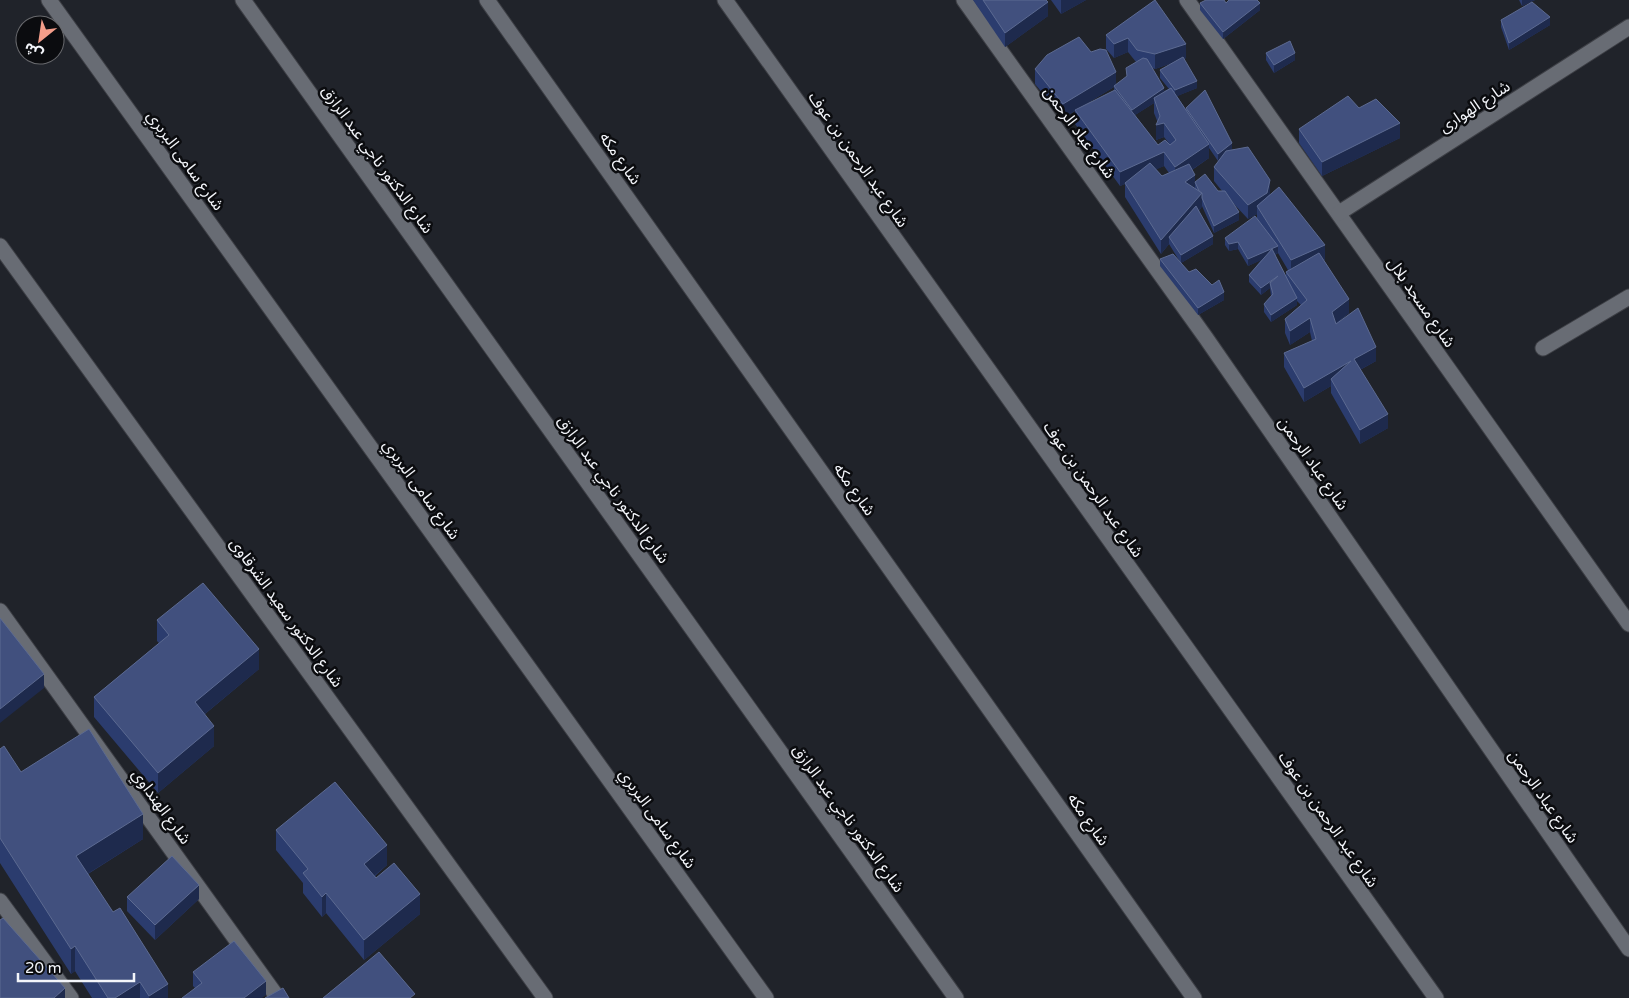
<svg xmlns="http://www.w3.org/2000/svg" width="1629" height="998" font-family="'Varela Round','Noto Sans Arabic',sans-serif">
  <rect width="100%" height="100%" fill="#20232a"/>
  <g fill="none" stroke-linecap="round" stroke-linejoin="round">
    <defs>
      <g id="street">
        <polyline points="49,0 766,998"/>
        <polyline points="243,0 956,998"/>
        <polyline points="487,0 1194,998"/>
        <polyline points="725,0 1436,998"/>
        <polyline points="964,0 1206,338 1629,949"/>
        <polyline points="1187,0 1629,624"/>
        <polyline points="1339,213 1629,27"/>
        <polyline points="0,246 545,998"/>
        <polyline points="1543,348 1629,297"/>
        <polyline points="0,611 278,998"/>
        <polyline points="0,901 71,998"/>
      </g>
    </defs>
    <!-- street casing -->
    <use href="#street" stroke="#3d3f45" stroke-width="17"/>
    <!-- street -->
    <use href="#street" stroke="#686c74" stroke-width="15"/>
  </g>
  <!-- wall -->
  <g fill="#2b3c6e" fill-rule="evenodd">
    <polygon points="973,0 1046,0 1048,16 1005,47"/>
    <polygon points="1051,0 1086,0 1061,14"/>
    <path d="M1155 0 1186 58 1184 59 1197 88 1177 96 1186 110V108L1232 150 1325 259 1324 260 1349 313 1336 324 1376 361 1360 370 1388 428 1360 444 1331 393V386L1304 402 1284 367V353L1312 341 1310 332 1290 345 1285 333V319L1301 305 1297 301V305L1271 322 1264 312V304L1271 296 1270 288 1261 295 1249 282V275L1261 260 1248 266 1238 249 1229 251 1225 245V238L1257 219V214L1248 219 1232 202 1239 220 1214 233 1202 206 1199 211 1213 244 1181 263 1189 272 1224 300 1198 315 1160 266V259L1180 262 1169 244 1161 254 1125 197V184L1120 186 1075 124V111L1063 118 1035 84V69L1116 85 1127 77 1126 68 1136 62 1128 52 1114 58 1106 49V35ZM1175 62 1160 70V78L1169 89 1164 91 1152 68 1155 69ZM1114 87V91L1078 109ZM1154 103V113L1158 123 1156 140 1164 137 1170 145H1158L1135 115ZM1209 148 1218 161 1219 160 1214 167V181L1222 191H1218L1195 182 1192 170 1209 158ZM1164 166 1169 173 1162 176 1156 169ZM1278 253 1288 270 1286 272V276L1275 255Z"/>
    <polygon points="1519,0 1535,0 1522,6"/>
    <polygon points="1200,3 1260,10 1223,39 1200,10"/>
    <polygon points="1501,20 1550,25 1509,50 1501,27"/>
    <polygon points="1266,53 1295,60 1274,73 1266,60"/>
    <polygon points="1359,108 1400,138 1322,176 1299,143 1299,129"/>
    <polygon points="157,620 259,669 205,714 214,746 158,793 94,717 94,697 159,643 157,641"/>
    <polygon points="0,749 21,772 143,839 88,874 168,998 92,998 75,971 71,974 0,863"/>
    <polygon points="276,830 387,865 375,876 420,914 364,960 326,913 322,917 303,893 303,883 276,850"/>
    <polygon points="127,897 199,899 155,940 127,911"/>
    <polygon points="193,972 266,995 195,988 193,986"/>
  </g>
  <!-- shaded-wall -->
  <g fill="#1e2a4d">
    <polygon points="1061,0 1086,0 1061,14"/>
    <polygon points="1522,0 1535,0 1522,6"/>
    <polygon points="1048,2 1048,16 1005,47 1005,33"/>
    <polygon points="1260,3 1260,10 1223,39 1223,32"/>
    <polygon points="1550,17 1550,25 1509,50 1509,43"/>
    <polygon points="1128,38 1128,52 1114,58 1114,44"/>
    <polygon points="1186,44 1186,58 1155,69 1155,54"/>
    <polygon points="1295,53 1295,60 1274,73 1274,65"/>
    <polygon points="1116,72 1116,86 1114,86 1114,87 1063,118 1063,104"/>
    <polygon points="1197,81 1197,88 1175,97 1175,90"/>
    <polygon points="1164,88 1164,96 1154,98 1154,103 1132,117 1132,110"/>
    <polygon points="1164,123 1164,137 1156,140 1156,125"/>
    <polygon points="1400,123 1400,138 1322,176 1322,162"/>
    <polygon points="1232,143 1232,150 1218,161 1218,154"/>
    <polygon points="1209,144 1209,158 1175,181 1175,167"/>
    <polygon points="1164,152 1164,166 1125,184 1125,183 1125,184 1120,186 1120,172"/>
    <polygon points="1195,175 1195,190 1185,182"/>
    <polygon points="1270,180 1270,194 1257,206 1257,214 1248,219 1248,205"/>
    <polygon points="1202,193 1202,207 1172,241 1169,237 1169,244 1161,254 1161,240"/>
    <polygon points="1239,212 1239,220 1214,233 1214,226"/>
    <polygon points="1213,236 1213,244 1181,263 1181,255"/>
    <polygon points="1238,242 1238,249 1229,251 1229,244"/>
    <polygon points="1325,245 1325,259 1291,274 1291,260"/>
    <polygon points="1278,246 1278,253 1248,266 1248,259"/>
    <polygon points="1278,276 1270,283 1270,288 1261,295 1261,288"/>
    <polygon points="1224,292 1224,300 1198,315 1198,308"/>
    <polygon points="1297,298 1297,305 1271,322 1271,315"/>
    <polygon points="1349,299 1349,313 1332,326 1332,312"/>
    <polygon points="1310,318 1310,332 1290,345 1290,331"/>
    <polygon points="1376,347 1376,361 1354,373 1354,359"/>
    <polygon points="1351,361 1331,379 1331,386 1304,402 1304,388"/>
    <polygon points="1388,414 1388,428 1360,444 1360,430"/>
    <polygon points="259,649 259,669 195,722 195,702"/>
    <polygon points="44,674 44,688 0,723 0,709"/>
    <polygon points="214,726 214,746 158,793 158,773"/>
    <polygon points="143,814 143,839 76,881 76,856"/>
    <polygon points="387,845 387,865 364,884 364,864"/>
    <polygon points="199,885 199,899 155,940 155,925"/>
    <polygon points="326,893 326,913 322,917 322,897"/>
    <polygon points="420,894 420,914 364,960 364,940"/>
    <polygon points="75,946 75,971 71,974 71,949"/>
    <polygon points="266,981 266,995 262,998 244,998"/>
    <polygon points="140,982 140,998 115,998"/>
    <polygon points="168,984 168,998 149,998 149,996"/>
    <polygon points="65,988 65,998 54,998"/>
  </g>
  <!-- building -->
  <g fill="#41507e" stroke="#5c6a91">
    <polygon points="983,0 1046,0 1048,2 1005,33"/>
    <polygon points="1155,0 1186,44 1155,54 1137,50 1128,38 1114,44 1106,35"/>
    <polygon points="1206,0 1224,0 1226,3 1229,0 1257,0 1260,3 1223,32 1200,3"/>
    <polygon points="1532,2 1550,17 1509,43 1501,20"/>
    <polygon points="1079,37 1091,52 1100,49 1106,50 1116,72 1063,104 1035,69 1047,55"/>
    <polygon points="1290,41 1295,53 1274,65 1266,53"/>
    <polygon points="1183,57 1197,81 1175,90 1160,70"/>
    <polygon points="1143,58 1147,59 1164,88 1132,110 1114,86 1127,76 1126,68"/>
    <polygon points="1171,88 1209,144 1175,167 1164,152 1120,172 1075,110 1115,90 1158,145 1165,140 1170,145 1176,140 1164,123 1156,125 1160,116 1154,98"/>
    <polygon points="1205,90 1232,143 1218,154 1186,108"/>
    <polygon points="1348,96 1359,108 1376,99 1400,123 1322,162 1299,129"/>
    <polygon points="1248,147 1270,180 1267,193 1248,205 1214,167 1226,151"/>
    <polygon points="1150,163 1162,176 1189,164 1195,175 1185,182 1202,193 1161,240 1125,183"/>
    <polygon points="1205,174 1218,191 1225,191 1239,212 1214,226 1202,198 1202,193 1199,191 1195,182"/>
    <polygon points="1279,187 1325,245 1291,260 1257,206"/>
    <polygon points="1196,206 1213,236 1181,255 1169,237"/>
    <polygon points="1255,216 1278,246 1248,259 1238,242 1229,244 1225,238"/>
    <polygon points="1272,249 1297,298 1271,315 1264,304 1273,294 1270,283 1278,276 1261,288 1249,275"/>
    <polygon points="1319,253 1349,299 1332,312 1336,324 1358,308 1376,347 1354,359 1388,414 1360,430 1331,379 1351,361 1304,388 1284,353 1316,339 1310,318 1290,331 1285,319 1307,300 1286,272"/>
    <polygon points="1173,254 1189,272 1196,269 1212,285 1219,280 1224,292 1198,308 1160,259"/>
    <polygon points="203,583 259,649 195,702 214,726 158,773 94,697 169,635 157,620"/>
    <polygon points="0,618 44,674 0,709"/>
    <polygon points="89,729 143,814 76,856 113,912 120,908 168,984 149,996 140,982 115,998 108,998 75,946 71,949 0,838 0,749 4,746 21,772"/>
    <polygon points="335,782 387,845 364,864 376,878 394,863 420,894 364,940 326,893 322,897 303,873 308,869 276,830"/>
    <polygon points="172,856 199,885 155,925 127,897"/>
    <polygon points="3,918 65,988 54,998 0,998 0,920"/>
    <polygon points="234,941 266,981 244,998 182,998 202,983 193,972"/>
    <polygon points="379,952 415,994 410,998 323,998"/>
    <polygon points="283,988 289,998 265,998"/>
  </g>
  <g text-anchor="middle" stroke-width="5" stroke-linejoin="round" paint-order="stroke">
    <!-- street labels -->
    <g font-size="16" fill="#f3f5fa" stroke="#0b0c0f">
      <text transform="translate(1474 106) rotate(-33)" y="6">شارع الهوارى</text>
      <text transform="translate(1080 132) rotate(54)" y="6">شارع عباد الرحمن</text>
      <text transform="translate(621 158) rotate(55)" y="6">شارع مكه</text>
      <text transform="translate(378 159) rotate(54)" y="6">شارع الدكتور ناجي عبد الرازق</text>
      <text transform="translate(859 159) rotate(55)" y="6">شارع عبد الرحمن بن عوف</text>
      <text transform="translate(186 160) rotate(54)" y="6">شارع سامى البربري</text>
      <text transform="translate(1422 302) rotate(55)" y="6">شارع مسجد بلال</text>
      <text transform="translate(1314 463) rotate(55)" y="6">شارع عباد الرحمن</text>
      <text transform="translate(422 489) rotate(54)" y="6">شارع سامى البربري</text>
      <text transform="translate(614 489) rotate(54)" y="6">شارع الدكتور ناجي عبد الرازق</text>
      <text transform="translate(855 489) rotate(55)" y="6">شارع مكه</text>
      <text transform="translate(1094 489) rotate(55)" y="6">شارع عبد الرحمن بن عوف</text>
      <text transform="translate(287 612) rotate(54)" y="6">شارع الدكتور سعيد الشرقاوى</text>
      <text transform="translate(1544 796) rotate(55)" y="6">شارع عباد الرحمن</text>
      <text transform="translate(162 806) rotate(54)" y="6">شارع الهنداوي</text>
      <text transform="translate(658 818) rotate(54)" y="6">شارع سامى البربري</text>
      <text transform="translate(849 818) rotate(54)" y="6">شارع الدكتور ناجي عبد الرازق</text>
      <text transform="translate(1089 819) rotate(55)" y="6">شارع مكه</text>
      <text transform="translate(1329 819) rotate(55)" y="6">شارع عبد الرحمن بن عوف</text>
    </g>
  </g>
  <!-- north arrow -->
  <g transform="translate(40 40) rotate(210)"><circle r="24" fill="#0b0c0f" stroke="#68696d"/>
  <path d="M0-4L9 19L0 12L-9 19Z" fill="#f49e8a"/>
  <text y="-8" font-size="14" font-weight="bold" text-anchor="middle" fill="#f3f5fa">ش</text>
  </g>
  <!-- scale -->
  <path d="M18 973v8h116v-8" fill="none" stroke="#f3f5fa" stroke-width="2.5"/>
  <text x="25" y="973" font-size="15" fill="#f3f5fa" stroke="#0b0c0f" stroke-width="4" paint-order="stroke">20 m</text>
</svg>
